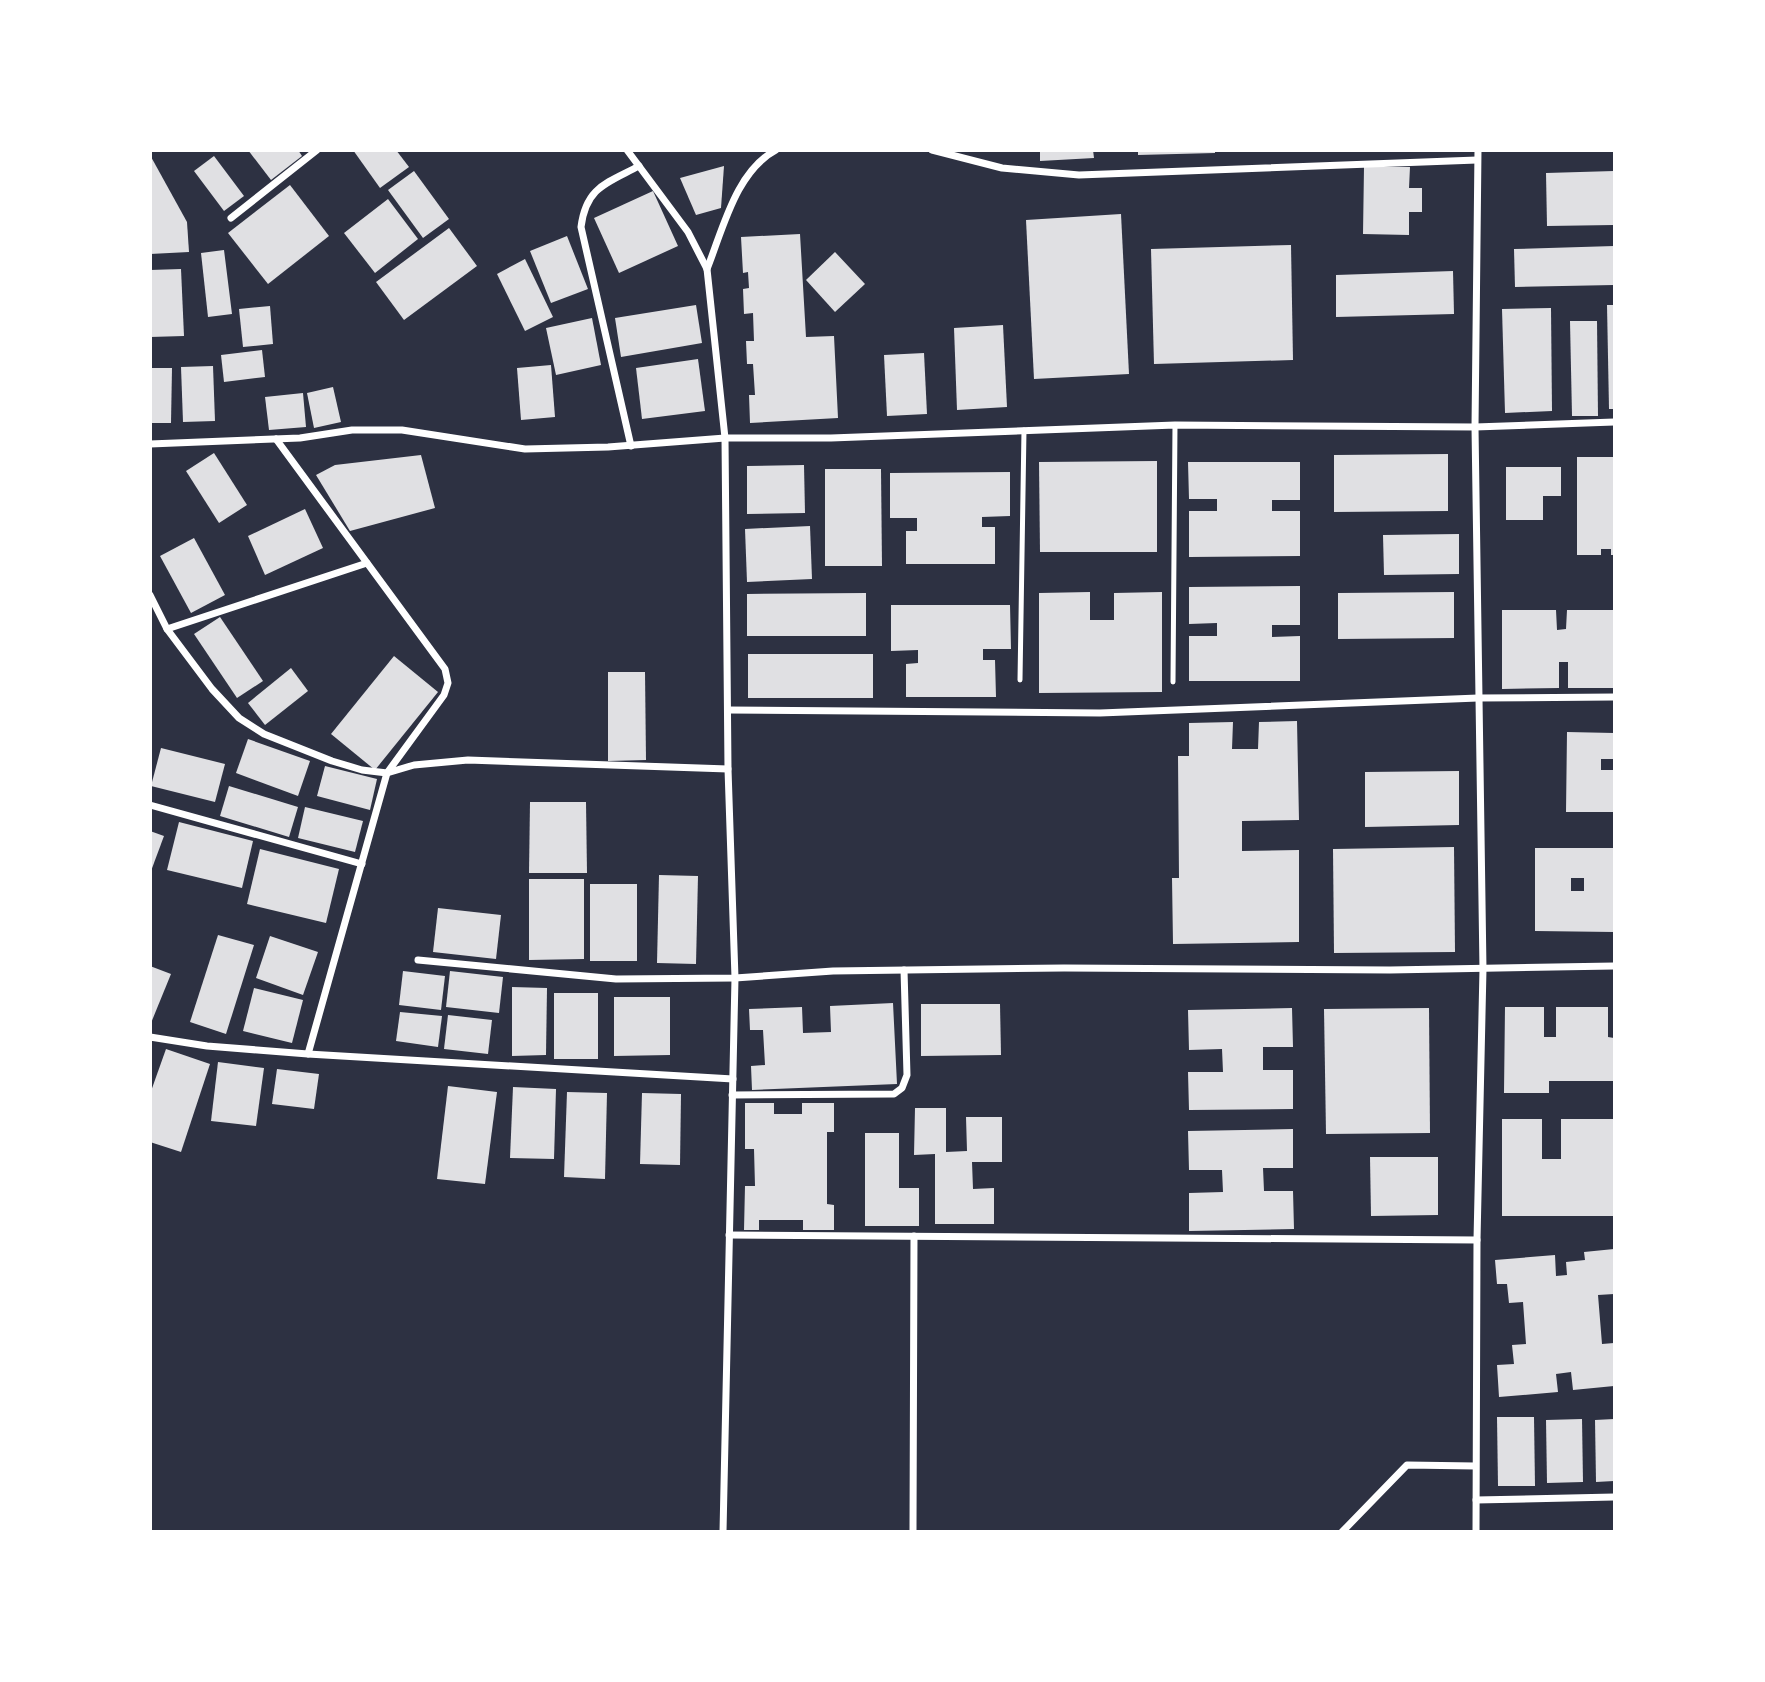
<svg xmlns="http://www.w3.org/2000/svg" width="1765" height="1682" font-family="Manrope,sans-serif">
  <rect width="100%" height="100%" fill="#2d3142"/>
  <!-- building -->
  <g fill="#e0e0e3" fill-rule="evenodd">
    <polygon points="248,150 298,150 302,156 271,180"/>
    <polygon points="353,150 396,150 409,167 380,188"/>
    <polygon points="1040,150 1093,150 1094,158 1040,161"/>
    <polygon points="1138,150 1215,150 1215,153 1138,155"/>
    <polygon points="150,155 187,222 189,252 150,254"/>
    <polygon points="214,156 244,196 224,211 194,171"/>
    <polygon points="724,166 721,208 696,215 680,178"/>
    <polygon points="1364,167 1410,167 1409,188 1422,188 1422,212 1409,212 1409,235 1363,234"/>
    <polygon points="414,171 449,219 423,238 388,190"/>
    <polygon points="1614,171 1614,225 1547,226 1546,173"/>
    <polygon points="290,185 329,236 268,284 228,233"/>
    <polygon points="653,191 678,246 619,273 594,218"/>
    <polygon points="388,199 418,239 375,273 344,233"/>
    <polygon points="1121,214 1129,374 1034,379 1026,220"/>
    <polygon points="449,228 477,266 404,320 376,282"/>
    <polygon points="800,234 806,337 834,336 838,418 750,423 749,395 755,395 753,364 747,364 746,341 754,341 753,313 744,314 743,289 749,288 748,272 743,273 741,237"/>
    <polygon points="567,236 588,289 551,303 530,251"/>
    <polygon points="1291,245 1293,360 1154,364 1151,249"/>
    <polygon points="1614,246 1614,285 1515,287 1514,249"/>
    <polygon points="224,250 232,314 208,317 201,253"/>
    <polygon points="835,252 865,284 835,312 806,280"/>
    <polygon points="525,259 553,317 525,331 497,274"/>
    <polygon points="181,269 184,336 150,337 150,270"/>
    <polygon points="1453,271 1454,314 1336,317 1336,275"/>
    <polygon points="696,305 702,343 621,357 615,318"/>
    <polygon points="1607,305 1614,305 1614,409 1609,409"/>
    <polygon points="270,306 273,344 243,347 239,309"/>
    <polygon points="1551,308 1552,411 1505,413 1502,309"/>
    <polygon points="592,318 601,365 556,375 546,328"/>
    <polygon points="1570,321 1597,321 1598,416 1572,416"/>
    <polygon points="1003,325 1007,407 957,410 954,328"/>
    <polygon points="262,350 265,377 224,382 221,355"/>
    <polygon points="924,353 927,414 887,416 884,355"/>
    <polygon points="698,359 705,411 642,419 636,368"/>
    <polygon points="551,365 555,417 521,420 517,368"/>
    <polygon points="213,366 215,421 183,422 181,367"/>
    <polygon points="150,368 172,368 171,423 150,423"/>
    <polygon points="333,387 341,422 314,428 307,393"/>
    <polygon points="303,393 306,427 269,430 265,397"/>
    <polygon points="214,453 247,505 219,523 186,471"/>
    <polygon points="1448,454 1448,511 1334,512 1334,455"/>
    <polygon points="421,455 435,508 350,531 316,475 335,465"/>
    <polygon points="1577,457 1614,457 1614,555 1611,555 1611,549 1601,549 1601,555 1577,555"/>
    <polygon points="1157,461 1157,552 1040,552 1039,462"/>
    <polygon points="1188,462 1300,462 1300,500 1272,500 1272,511 1300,511 1300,556 1189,557 1189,511 1217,511 1217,499 1189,499"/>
    <polygon points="804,465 805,513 747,514 747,466"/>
    <polygon points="1506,467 1561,467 1561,496 1543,496 1543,520 1506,520"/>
    <polygon points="825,469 881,469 882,566 825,566"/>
    <polygon points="1010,472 1010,516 982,517 982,527 995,527 995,564 906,564 906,531 917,531 917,518 890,518 890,473"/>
    <polygon points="305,509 323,548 265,575 248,536"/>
    <polygon points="810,526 812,579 747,582 745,529"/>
    <polygon points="1459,534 1459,574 1384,575 1383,535"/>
    <polygon points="194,538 225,595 191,613 160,556"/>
    <polygon points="1300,586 1300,625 1272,625 1272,637 1300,636 1300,681 1189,681 1189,636 1217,636 1217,623 1189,624 1189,587"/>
    <polygon points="1090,592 1090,620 1114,620 1114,593 1162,592 1162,692 1039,693 1039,593"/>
    <polygon points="1454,592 1454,638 1338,639 1338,593"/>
    <polygon points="866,593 866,636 747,636 747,594"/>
    <polygon points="891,605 1010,605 1011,649 983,649 983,660 995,660 996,697 906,697 906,664 918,663 918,650 891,651"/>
    <polygon points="1502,610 1556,610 1557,630 1566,629 1567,610 1614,610 1614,688 1568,688 1568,662 1559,662 1559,688 1502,689"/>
    <polygon points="220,617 263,681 237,698 194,634"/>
    <rect x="748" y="654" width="125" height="44"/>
    <polygon points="394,656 438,692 375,770 331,734"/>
    <polygon points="291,668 308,691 265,725 248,703"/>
    <polygon points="608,672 645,672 646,760 608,761"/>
    <polygon points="1297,721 1299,820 1242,821 1242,851 1299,850 1299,942 1173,944 1172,878 1179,878 1178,756 1189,756 1189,723 1233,722 1232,749 1258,749 1259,722"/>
    <polygon points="1567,732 1614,733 1614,759 1601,759 1601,770 1614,770 1614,812 1566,812"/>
    <polygon points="248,739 310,761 298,796 236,773"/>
    <polygon points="161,748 225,764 215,802 151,786"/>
    <polygon points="325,766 377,779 370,810 317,796"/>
    <polygon points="1459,771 1459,825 1365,827 1365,772"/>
    <polygon points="229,786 298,807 289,837 220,816"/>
    <polygon points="530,802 586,802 587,873 529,873"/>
    <polygon points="305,807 363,821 355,852 298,838"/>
    <polygon points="179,822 253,841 242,888 167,870"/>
    <polygon points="150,831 164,836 151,871 150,871"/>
    <polygon points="1454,847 1455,952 1334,953 1333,849"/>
    <path d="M1535 848H1614V932L1535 931ZM1571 878H1584V891H1571Z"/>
    <polygon points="260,849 339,869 326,923 247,904"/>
    <polygon points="659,875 698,876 696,964 657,963"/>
    <polygon points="529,879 584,879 584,959 529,960"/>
    <rect x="590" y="884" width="47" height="77"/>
    <polygon points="438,908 501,915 496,959 433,952"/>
    <polygon points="218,935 254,945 226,1034 190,1022"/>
    <polygon points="270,936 318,952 303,995 256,978"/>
    <polygon points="150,966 171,974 151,1023 150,1023"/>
    <polygon points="403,971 445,976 441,1010 399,1005"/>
    <polygon points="450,971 503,977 499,1013 446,1007"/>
    <polygon points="512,987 547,988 546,1055 512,1056"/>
    <polygon points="254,988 303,1000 292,1043 243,1031"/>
    <rect x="554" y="993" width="44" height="66"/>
    <polygon points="614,997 670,997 670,1055 614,1056"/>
    <polygon points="893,1003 897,1084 752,1090 751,1066 765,1065 763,1030 750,1030 749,1009 802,1007 803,1033 831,1032 830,1006"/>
    <polygon points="921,1004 1000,1004 1001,1055 921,1056"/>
    <polygon points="1505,1007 1544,1007 1544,1037 1556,1037 1556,1007 1608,1007 1608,1037 1614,1038 1614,1081 1549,1081 1549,1093 1504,1093"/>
    <polygon points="1292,1008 1293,1047 1263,1047 1263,1070 1293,1070 1293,1109 1189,1110 1188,1072 1223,1072 1222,1049 1189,1050 1188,1010"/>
    <polygon points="1429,1008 1430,1133 1326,1134 1324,1009"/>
    <polygon points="400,1012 442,1016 438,1047 396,1041"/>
    <polygon points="448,1015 492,1020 488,1054 444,1049"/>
    <polygon points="166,1049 210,1064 181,1152 150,1142 150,1094"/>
    <polygon points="218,1062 264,1068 256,1126 211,1121"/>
    <polygon points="277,1069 319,1074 314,1109 272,1104"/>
    <polygon points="448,1086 497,1092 485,1184 437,1179"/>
    <polygon points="513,1087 556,1089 554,1159 510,1158"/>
    <polygon points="567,1092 607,1093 605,1179 564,1177"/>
    <polygon points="642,1093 681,1094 680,1165 640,1164"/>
    <polygon points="745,1103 774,1103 774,1114 802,1114 802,1103 834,1103 834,1132 827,1132 827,1204 834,1205 834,1230 803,1230 803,1220 759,1220 759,1230 744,1230 745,1186 755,1186 754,1149 745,1149"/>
    <polygon points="915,1108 946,1108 946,1152 967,1151 966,1117 1002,1117 1002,1162 972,1162 973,1189 994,1188 994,1224 935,1224 935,1154 914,1155"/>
    <polygon points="1502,1119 1542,1119 1542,1159 1561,1159 1561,1119 1614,1119 1614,1216 1502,1216"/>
    <polygon points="1293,1129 1293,1168 1263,1168 1264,1191 1293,1191 1294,1229 1189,1231 1189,1193 1223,1192 1222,1170 1189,1170 1188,1131"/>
    <polygon points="865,1133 899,1133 899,1188 919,1188 919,1226 865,1226"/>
    <polygon points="1370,1157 1438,1157 1438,1215 1371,1216"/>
    <polygon points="1614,1249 1614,1294 1598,1295 1602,1344 1614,1343 1614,1386 1573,1390 1571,1372 1556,1374 1558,1392 1499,1397 1497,1365 1514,1364 1512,1345 1526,1344 1523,1302 1509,1303 1507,1284 1497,1284 1495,1260 1555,1255 1556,1276 1567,1275 1566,1262 1585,1260 1584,1252"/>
    <polygon points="1497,1417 1534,1417 1535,1486 1498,1486"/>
    <polygon points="1582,1419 1583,1482 1547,1483 1546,1420"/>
    <polygon points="1614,1419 1614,1481 1596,1482 1595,1420"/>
  </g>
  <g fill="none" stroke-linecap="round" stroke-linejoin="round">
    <!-- service -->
    <g stroke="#fff" stroke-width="5">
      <polyline points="1020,680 1024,430"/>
      <polyline points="1173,682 1175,425"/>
    </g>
    <!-- minor -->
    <g stroke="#fff" stroke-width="7">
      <polyline points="627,150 688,232 707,269 725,438 728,769 735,978 723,1532"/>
      <polyline points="932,150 1002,168 1079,175 1477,160"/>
      <polyline points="231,218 317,150"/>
      <path d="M707 269C723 229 736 171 776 150"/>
      <polyline points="276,439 445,669 448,683 444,695 387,773 308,1054"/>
      <polyline points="150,444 300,438 352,430 402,430 525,449 608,447 725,438 831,438 1175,425 1475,427 1614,422"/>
      <path d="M631 446 581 227C586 187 607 183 639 166"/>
      <polyline points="150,595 167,629 212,689 239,718 264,734 332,761 362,770 387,773 414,765 468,760 728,769"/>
      <polyline points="167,629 367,563"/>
      <polyline points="728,710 1100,713 1478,698 1614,697"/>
      <polyline points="150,805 362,864"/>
      <polyline points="418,960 616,979 735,978 833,971 1064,968 1390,970 1614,966"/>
      <polyline points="150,1037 207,1046 308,1054 733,1079"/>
      <polyline points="732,1095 894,1094 902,1088 907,1075 904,970"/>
      <polyline points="729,1235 1477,1240"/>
      <polyline points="1476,1500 1614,1497"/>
      <polyline points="913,1532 914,1236"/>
      <polyline points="1342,1532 1407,1465 1475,1466"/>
      <polyline points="1476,1532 1477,1240 1483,969 1475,427 1478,150"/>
    </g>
  </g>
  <!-- border -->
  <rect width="1765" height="1682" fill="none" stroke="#ffffff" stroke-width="304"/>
</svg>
